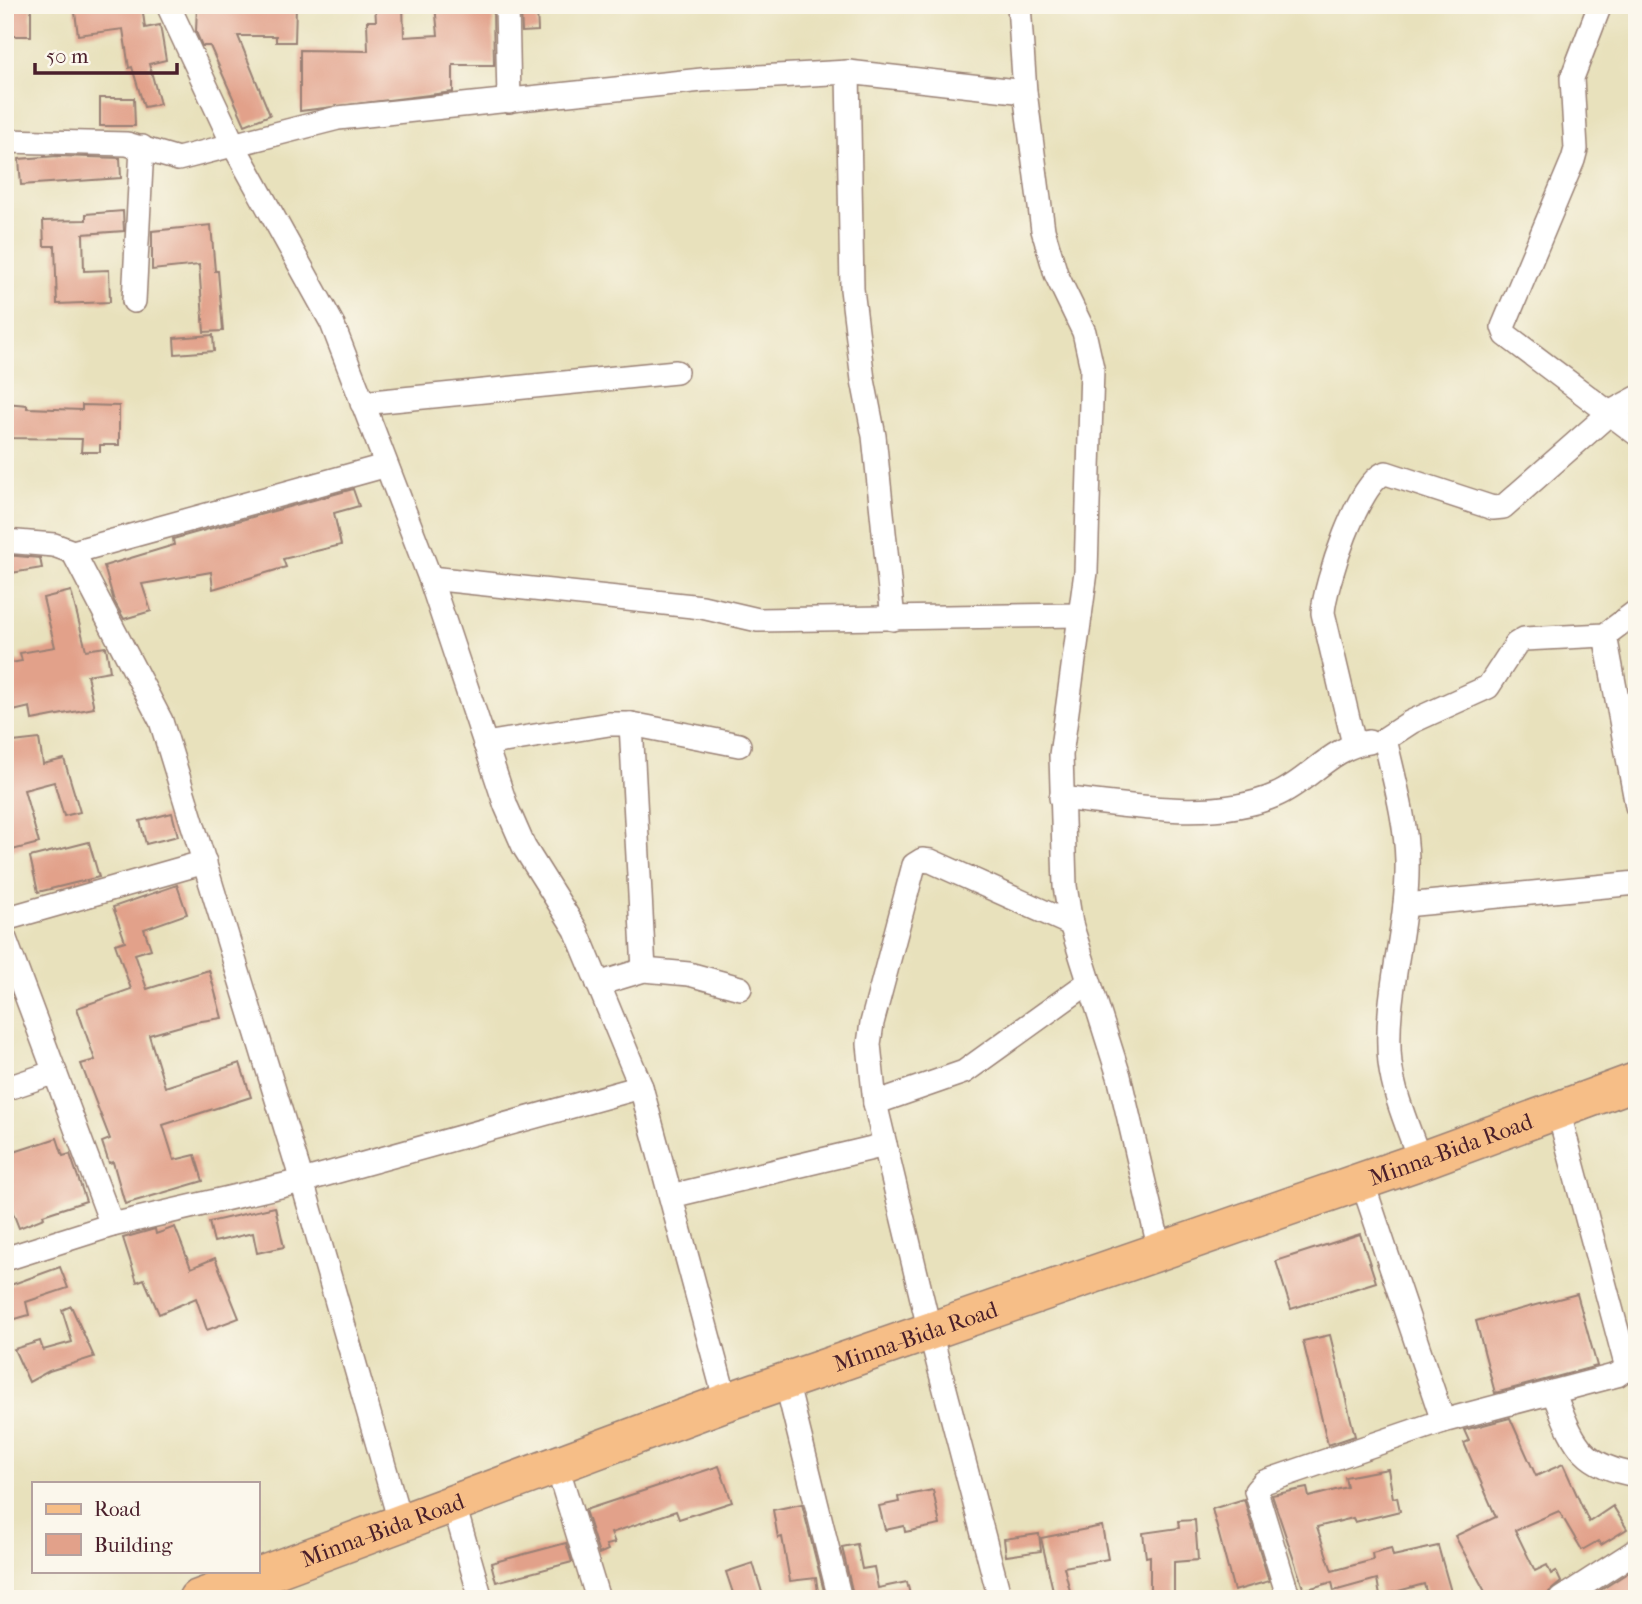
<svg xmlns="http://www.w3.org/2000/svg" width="1642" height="1604" font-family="'IM FELL French Canon',serif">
  <rect width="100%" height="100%" fill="#fbf7ec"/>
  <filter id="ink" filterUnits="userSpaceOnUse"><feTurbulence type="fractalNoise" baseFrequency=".0143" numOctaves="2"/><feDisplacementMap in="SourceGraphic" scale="14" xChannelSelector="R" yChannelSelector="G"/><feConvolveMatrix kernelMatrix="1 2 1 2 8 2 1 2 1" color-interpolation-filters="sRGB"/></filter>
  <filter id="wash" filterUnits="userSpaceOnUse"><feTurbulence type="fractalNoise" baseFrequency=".00686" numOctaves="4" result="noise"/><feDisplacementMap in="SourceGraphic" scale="28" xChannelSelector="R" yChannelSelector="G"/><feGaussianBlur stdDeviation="1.57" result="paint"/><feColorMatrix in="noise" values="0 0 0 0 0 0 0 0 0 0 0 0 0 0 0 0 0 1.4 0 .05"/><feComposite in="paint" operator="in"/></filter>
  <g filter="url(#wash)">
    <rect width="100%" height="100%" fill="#e8e1bc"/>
    <g id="blocks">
      <!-- building -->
      <g fill="#e2a18a">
        <rect x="5" y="5" width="26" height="31"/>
        <polygon points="74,5 142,5 145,28 160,25 166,60 149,64 160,104 144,107 132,67 129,68 123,29 78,35"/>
        <polygon points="197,5 296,5 295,42 276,42 276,36 238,36 270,115 245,125 210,46 202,46 196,32"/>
        <polygon points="375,5 403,5 404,37 438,35 435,5 490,7 493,12 494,65 453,65 453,92 300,111 300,50 368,51 367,21 376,21"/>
        <polygon points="537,10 538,31 522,32 521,11"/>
        <polygon points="100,98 134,98 135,126 100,126"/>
        <polygon points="57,156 120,158 121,178 21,185 19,159"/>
        <polygon points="123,211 124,231 83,234 84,271 109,270 110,302 57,304 55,246 44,246 43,221 86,220 86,214"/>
        <polygon points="211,225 215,271 218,271 223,331 204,332 199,265 152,270 152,231"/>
        <polygon points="213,335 214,351 175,354 174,338"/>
        <polygon points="5,403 27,405 27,408 82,410 82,405 119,406 119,445 100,445 100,452 81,452 82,439 5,438"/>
        <polygon points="353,489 359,506 334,513 341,545 283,559 286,567 213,589 211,572 142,584 151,611 124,619 114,601 104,566 174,545 173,539"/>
        <polygon points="5,555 40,558 42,568 5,574"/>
        <polygon points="71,591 86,650 106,647 110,671 87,675 94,708 32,720 30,707 5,713 5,664 22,661 20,653 55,647 43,598"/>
        <polygon points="39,739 43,764 64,759 80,812 64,816 54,782 24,790 39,843 5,852 5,743"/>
        <polygon points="172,813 178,836 146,844 140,821"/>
        <polygon points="89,842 99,877 38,892 30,857"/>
        <polygon points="177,885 187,914 144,929 151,949 135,954 147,989 209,970 222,1018 195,1022 149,1035 165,1087 240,1063 251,1097 163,1125 174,1160 195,1155 203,1181 125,1204 113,1162 109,1163 102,1142 110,1139 81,1064 95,1060 77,1008 131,989 115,944 125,941 113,907"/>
        <polygon points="57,1138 63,1156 70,1154 86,1201 43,1215 44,1218 19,1228 5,1192 5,1155"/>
        <polygon points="275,1207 284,1247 257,1253 253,1233 214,1242 209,1222"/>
        <polygon points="175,1227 191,1268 215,1258 239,1318 207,1330 196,1298 159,1314 144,1279 137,1282 123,1238 155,1229 156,1234"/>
        <polygon points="1360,1234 1376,1282 1291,1309 1276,1261"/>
        <polygon points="60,1267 68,1288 26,1302 29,1315 5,1322 5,1287"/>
        <polygon points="1577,1294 1597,1366 1495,1393 1476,1321"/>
        <polygon points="71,1306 94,1357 49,1371 29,1382 14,1349 40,1341 43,1350 72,1342 62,1310"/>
        <polygon points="1330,1335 1355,1436 1328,1445 1303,1341"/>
        <polygon points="1510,1418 1536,1476 1563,1464 1589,1522 1613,1506 1627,1529 1601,1545 1598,1541 1582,1550 1559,1511 1515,1530 1535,1571 1547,1565 1551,1574 1556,1571 1561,1582 1549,1592 1547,1599 1489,1599 1455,1536 1496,1517 1464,1443 1469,1441 1464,1430"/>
        <polygon points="719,1466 732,1502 679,1519 676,1511 611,1533 615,1543 606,1545 608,1550 599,1554 585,1510"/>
        <polygon points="1388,1469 1393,1498 1397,1497 1400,1511 1355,1522 1353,1518 1317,1527 1332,1571 1373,1560 1372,1553 1391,1548 1393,1556 1438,1546 1453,1599 1428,1599 1424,1584 1380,1596 1377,1579 1334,1591 1332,1582 1304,1590 1272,1495 1307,1488 1309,1497 1347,1487 1345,1477"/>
        <polygon points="933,1490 940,1525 905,1532 904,1526 885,1530 879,1506 899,1502 898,1497"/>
        <polygon points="1244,1499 1269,1581 1234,1591 1212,1509"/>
        <polygon points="802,1504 826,1599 819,1599 816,1578 790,1581 782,1537 778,1538 773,1510"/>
        <polygon points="1195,1520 1198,1560 1174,1562 1174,1599 1150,1599 1150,1556 1146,1557 1143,1533 1179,1528 1178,1521"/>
        <polygon points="1102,1526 1108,1559 1064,1567 1072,1599 1055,1599 1041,1538"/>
        <polygon points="1039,1534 1041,1551 1006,1556 1004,1539"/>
        <polygon points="566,1543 572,1562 496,1582 491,1563"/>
        <polygon points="857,1544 862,1569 874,1567 878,1588 907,1582 911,1599 854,1599 842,1547"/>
        <polygon points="753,1563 764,1599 735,1599 726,1572"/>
        <polygon points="1632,1570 1637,1577 1637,1599 1587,1599"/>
      </g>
    </g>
  </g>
  <g filter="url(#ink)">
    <use href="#blocks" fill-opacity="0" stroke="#998074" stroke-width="2"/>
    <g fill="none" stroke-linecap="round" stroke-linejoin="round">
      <defs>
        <g id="street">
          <polyline points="168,5 234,146 332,323 430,578 506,806 524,847 576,930 641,1087 726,1402"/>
          <polyline points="507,5 509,101"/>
          <polyline points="1019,5 1025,92 1043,230 1056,274 1084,332 1092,368 1086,572 1061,755 1065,886 1071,924 1119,1076 1160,1251"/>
          <polyline points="1600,5 1572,78 1576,149 1573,160 1503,327 1506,335 1637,434"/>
          <polyline points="848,72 852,289 863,380 874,436 893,619"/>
          <polyline points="5,141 127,144 178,159 338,118 702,80 848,72 1025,92"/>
          <polyline points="134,301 142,147"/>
          <polyline points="362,403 676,372"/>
          <polyline points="5,541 54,545 73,552 384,466"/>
          <polyline points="73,552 161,721 302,1181 401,1525"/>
          <polyline points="430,578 702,607 758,620 1080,615"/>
          <polyline points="1605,635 1637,806"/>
          <polyline points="631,724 644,970"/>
          <polyline points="485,744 609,724 631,724 739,745"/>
          <path d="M1354 744 1323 613C1324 587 1359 478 1386 473L1493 508 1503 507 1611 412 1637 398"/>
          <path d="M1061 798C1127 805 1214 822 1276 795 1309 781 1332 746 1369 742"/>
          <polyline points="1405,905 1637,883"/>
          <polyline points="5,919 205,862"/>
          <polyline points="5,939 112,1225"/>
          <polyline points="598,984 644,970 689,974 740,988"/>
          <polyline points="5,1089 55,1072"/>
          <polyline points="875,1103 964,1072 1089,982"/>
          <path d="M1420 1161C1409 1129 1394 1097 1390 1063 1383 996 1409 928 1407 860 1406 820 1394 779 1385 739L1411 722 1488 687 1516 644 1524 639 1605 635 1637 611"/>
          <polyline points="1362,1181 1443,1421"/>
          <polyline points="671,1196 885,1145"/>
          <polyline points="5,1259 112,1225 302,1181 641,1087"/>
          <polyline points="786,1381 840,1599"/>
          <path d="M1553 1392C1574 1442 1579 1466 1637 1475"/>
          <polyline points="557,1466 598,1599"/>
          <polyline points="454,1505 481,1599"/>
          <polyline points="1000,1599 930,1332 875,1103 869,1044 872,1023 914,865 922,860 931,861 1071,924"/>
          <polyline points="1289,1599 1256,1491 1264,1482 1443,1421 1617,1375 1627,1368 1558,1110"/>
          <polyline points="1561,1599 1637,1550"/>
        </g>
        <g id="primary">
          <path id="s1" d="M197 1599 726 1402 1420 1161 1637 1081"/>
        </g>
      </defs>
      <!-- street casing -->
      <use href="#street" stroke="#998074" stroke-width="26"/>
      <!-- primary casing -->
      <use href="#primary" stroke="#998074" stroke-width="40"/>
      <!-- street -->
      <use href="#street" stroke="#fff" stroke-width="23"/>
      <!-- primary -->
      <use href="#primary" stroke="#f6be87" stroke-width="37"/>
    </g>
  </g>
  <g text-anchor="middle" stroke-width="6" stroke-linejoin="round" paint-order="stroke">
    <!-- street labels -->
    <g font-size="23" fill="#4a1f2b" stroke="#fbf7ec">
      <text dy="8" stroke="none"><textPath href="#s1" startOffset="1332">Minna-Bida Road</textPath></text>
      <text dy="8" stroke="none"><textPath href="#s1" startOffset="765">Minna-Bida Road</textPath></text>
      <text dy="8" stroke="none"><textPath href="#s1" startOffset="198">Minna-Bida Road</textPath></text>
    </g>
  </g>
  <!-- margin -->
  <rect width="1642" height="1604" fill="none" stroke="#fbf7ec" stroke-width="28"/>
  <!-- legend -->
  <rect x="32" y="1482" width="228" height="91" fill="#fbf7ec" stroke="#b4a19f" stroke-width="2"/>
  <rect x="46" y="1504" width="35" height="10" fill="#f6be87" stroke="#b4a19f" stroke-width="2"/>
  <text x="94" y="1516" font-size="21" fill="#4a1f2b">Road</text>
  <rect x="46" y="1534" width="35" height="21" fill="#e2a18a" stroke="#b4a19f" stroke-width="2"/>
  <text x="94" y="1552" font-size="21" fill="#4a1f2b">Building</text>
  <!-- scale -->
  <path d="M35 63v10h142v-10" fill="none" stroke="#4a1f2b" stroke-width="3.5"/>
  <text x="46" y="63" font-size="21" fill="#4a1f2b" stroke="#fbf7ec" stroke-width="5" paint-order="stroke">50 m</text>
</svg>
